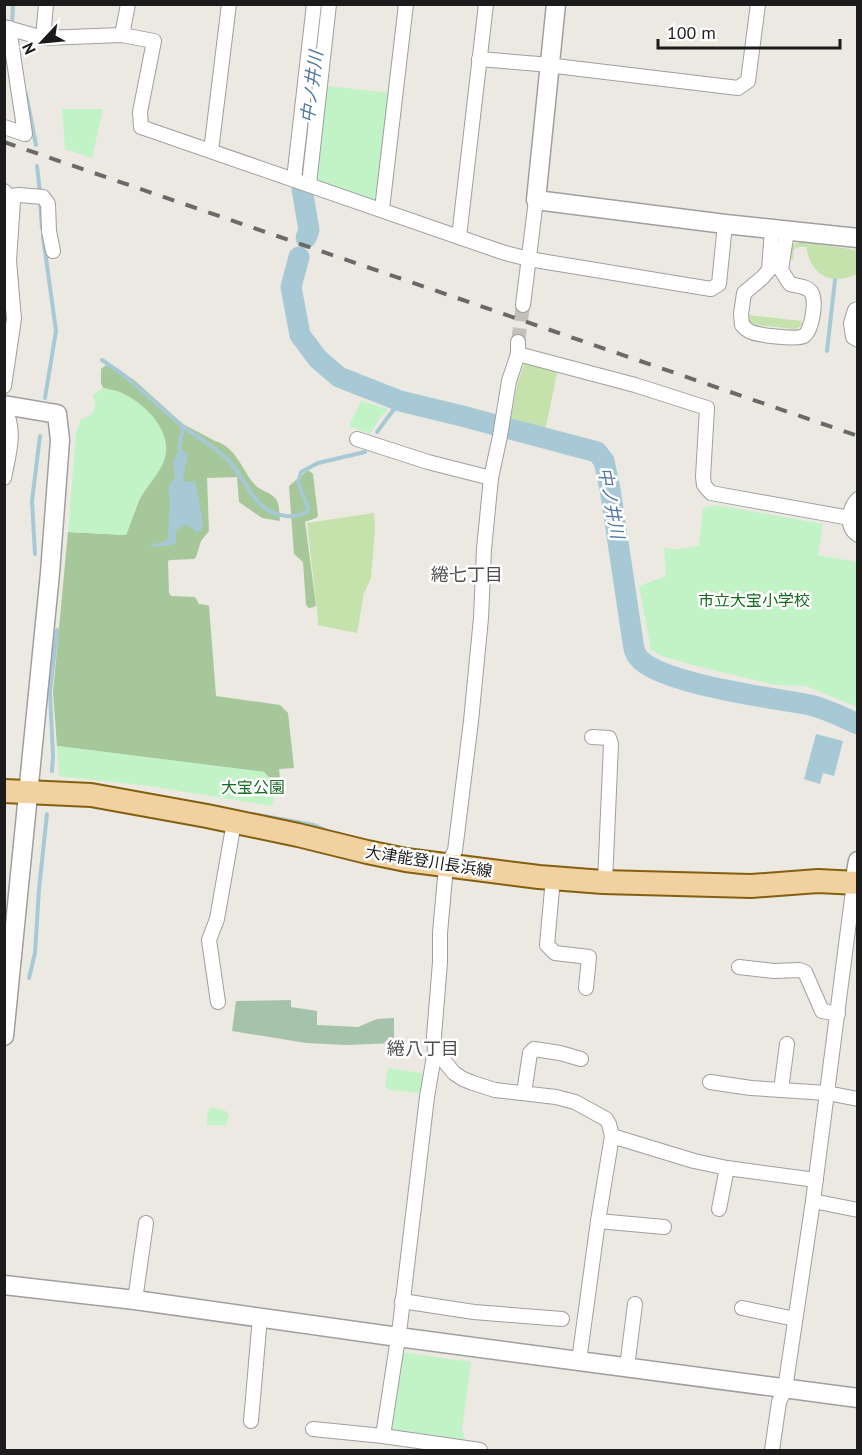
<svg xmlns="http://www.w3.org/2000/svg" width="862" height="1455" font-family="'PT Sans','Noto Sans JP',sans-serif">
  <rect width="100%" height="100%" fill="#ece9e2"/>
  <!-- grass -->
  <g fill="#c5e2ac">
    <path d="M802 242 857 250V274C830 287 809 274 806 244V247H799L794 249 793 260 788 259C790 249 790 243 802 242Z"/>
    <polygon points="749,315 802,321 801,326 795,329 756,325 750,322"/>
    <polygon points="525,362 548,367 557,373 545,431 510,422 518,381"/>
    <polygon points="374,513 375,529 371,578 364,593 357,633 317,625 318,619 307,523"/>
  </g>
  <!-- forest -->
  <g fill="#a6c79a">
    <path d="M106 365 133 379 183 424 215 441C236 447 242 470 255 485 261 491 270 492 275 498 280 503 279 514 280 521L262 518 239 502 237 477 207 478 209 531 201 541 196 557 194 559 170 560 168 561 169 593 171 596 195 597 199 604 207 605 209 606 216 696 280 705 288 713 294 768 279 769 281 787 277 786 264 772 57 746 53 692 68 532 126 535 140 498 161 467 118 392 103 388 101 383V369Z"/>
    <polygon points="308,470 313,474 318,516 316,518 305,522 316,605 314,607 309,608 306,605 303,562 294,554 289,486"/>
  </g>
  <!-- cemetery -->
  <polygon fill="#a5c2aa" points="291,1000 291,1007 317,1011 317,1025 358,1027 377,1019 394,1018 394,1043 346,1045 306,1043 232,1031 236,1001"/>
  <!-- park -->
  <g fill="#c1f3c7">
    <polygon points="327,86 390,93 378,198 373,201 320,183 317,178"/>
    <polygon points="62,109 103,109 92,158 65,149"/>
    <path d="M103 388C108 389 113 390 117 391 140 399 169 426 166 452 165 468 149 483 141 496 135 508 131 522 126 535L68 532 76 433 81 419C96 415 97 408 93 395Z"/>
    <polygon points="361,401 388,409 379,419 370,434 349,426"/>
    <path d="M717 505 823 524 818 555 857 562V707L806 686 775 685 700 667 662 656 651 650 639 586 666 576 664 547C675 552 688 547 699 546L703 508Z"/>
    <polygon points="57,746 264,772 276,787 272,806 149,786 59,776"/>
    <polygon points="388,1068 427,1074 421,1093 389,1090 385,1086"/>
    <polygon points="210,1107 226,1111 229,1116 226,1125 207,1125 207,1116"/>
    <polygon points="400,1352 471,1362 462,1430 466,1442 394,1434 390,1430"/>
  </g>
  <!-- water -->
  <g fill="#a6c9d5">
    <path d="M179 448 188 454 183 479 186 482 195 481 203 522 201 531 196 532 191 527 186 525 176 530V543C168 547 157 547 148 545L164 542 168 538 170 501C168 496 169 491 169 486L175 478 173 463Z"/>
    <polygon points="816,734 843,741 834,776 823,773 820,784 804,779"/>
  </g>
  <g fill="none" stroke-linecap="round" stroke-linejoin="round">
    <!-- stream -->
    <g stroke="#a6c9d5" stroke-width="4">
      <polyline points="12,25 13,4"/>
      <polyline points="26,94 36,145"/>
      <polyline points="37,166 40,192"/>
      <polyline points="40,200 42,228"/>
      <polyline points="43,236 56,331 45,398"/>
      <polyline points="827,351 835,280"/>
      <polyline points="102,360 125,376 183,427 179,448"/>
      <path d="M183 427C198 437 215 447 228 460 248 480 252 512 286 516 294 517 301 515 308 511V507L298 483 301 472 318 463 365 452"/>
      <polyline points="377,432 400,401"/>
      <polyline points="35,554 32,501 40,436"/>
      <polyline points="52,771 53,756 50,692 57,630"/>
      <polyline points="252,814 314,825 332,833"/>
      <polyline points="29,978 35,953 39,889 47,814"/>
    </g>
    <!-- river -->
    <g stroke="#a6c9d5" stroke-width="21">
      <polyline points="303,170 322,4"/>
      <polyline points="302,189 309,230 306,238"/>
      <path d="M299 257 291 287 300 335 318 359 339 377 400 401 462 416 597 452 604 461 610 489 634 649C635 651 636 655 638 657 658 684 775 698 810 705 827 709 842 717 858 724"/>
    </g>
    <!-- minor-tunnel -->
    <polyline stroke="#c2c0ba" stroke-width="14" stroke-dasharray="14 7" stroke-linecap="butt" points="518,342 523,305"/>
    <defs>
      <g id="minor">
        <polyline points="4,27 43,38 122,35 154,41 140,112 141,127 505,253 529,259 711,289 719,284 725,224"/>
        <polyline points="122,35 128,4"/>
        <polyline points="43,38 46,4"/>
        <polyline points="479,59 539,64 738,88 748,81 758,4"/>
        <polyline points="4,127 25,134 9,28"/>
        <polyline points="211,151 229,4"/>
        <polyline points="294,179 314,4"/>
        <polyline points="309,184 329,4"/>
        <polyline points="4,191 13,201 9,261 14,319 4,386"/>
        <polyline points="10,196 19,195 43,197 48,204 49,231 53,251"/>
        <polyline points="382,209 406,4"/>
        <path d="M772 229 769 270 762 278 744 293 741 314 742 325C744 327 746 329 749 331 755 335 797 340 804 336 812 330 817 301 811 292 807 286 797 286 790 284L781 270 787 231"/>
        <polyline points="459,237 486,4"/>
        <polyline points="523,305 536,200"/>
        <polyline points="858,309 855,310 851,323 853,337 858,340"/>
        <polyline points="518,354 635,385 707,408 703,477 704,485 711,493 850,518"/>
        <path d="M4 409C17 429 8 457 4 478"/>
        <polyline points="357,439 428,462 491,478"/>
        <path d="M858 499C849 508 845 527 858 535"/>
        <polyline points="592,737 609,738 611,744 605,882"/>
        <polyline points="553,878 547,945 555,953 589,957 586,988"/>
        <polyline points="739,967 774,971 799,970 805,972 822,1011 838,1014"/>
        <polyline points="218,1002 209,940 217,919 234,822"/>
        <polyline points="435,1050 454,1073 463,1079 473,1083 495,1090 556,1097 575,1102 606,1119 609,1124 612,1136 598,1221 579,1361"/>
        <polyline points="710,1082 751,1088 827,1093 858,1099"/>
        <polyline points="781,1090 787,1044"/>
        <polyline points="524,1093 530,1053 534,1049 560,1053 581,1059"/>
        <polyline points="612,1136 694,1161 727,1168 816,1180"/>
        <polyline points="813,1201 858,1210"/>
        <polyline points="719,1209 727,1168"/>
        <polyline points="598,1221 664,1227"/>
        <polyline points="135,1300 146,1223"/>
        <polyline points="402,1301 474,1312 562,1319"/>
        <polyline points="742,1308 795,1319"/>
        <polyline points="627,1367 635,1304"/>
        <polyline points="251,1421 260,1317"/>
        <polyline points="313,1429 383,1436 480,1450"/>
        <polyline points="383,1436 400,1325 427,1097 435,1050 434,1036 440,962 440,933 446,866 455,851 471,721 481,618 484,549 491,478 500,436 509,381 518,354 518,342"/>
        <polyline points="772,1450 779,1402 785,1389 813,1201 854,883"/>
      </g>
      <g id="tertiary">
        <polyline points="556,4 536,200 725,224 858,238"/>
        <polyline points="4,405 57,414 60,440 50,573 4,1036"/>
        <polyline points="854,883 858,861"/>
        <polyline points="4,1285 135,1300 398,1337 858,1398"/>
      </g>
      <polyline id="primary" points="4,791 91,795 207,816 298,835 367,852 406,860 539,877 603,882 751,886 818,881 858,883"/>
    </defs>
    <!-- minor casing -->
    <use href="#minor" stroke="#9f9f9f" stroke-width="16"/>
    <!-- tertiary casing -->
    <use href="#tertiary" stroke="#9f9f9f" stroke-width="21"/>
    <!-- primary casing -->
    <use href="#primary" stroke="#84600e" stroke-width="26"/>
    <!-- minor -->
    <use href="#minor" stroke="#fff" stroke-width="14"/>
    <!-- tertiary -->
    <use href="#tertiary" stroke="#fff" stroke-width="18"/>
    <!-- primary -->
    <use href="#primary" stroke="#f2d1a1" stroke-width="22"/>
    <!-- rail -->
    <polyline stroke="#696969" stroke-width="4" stroke-dasharray="12 12" stroke-linecap="butt" points="4,142 858,436"/>
  </g>
  <g text-anchor="middle" stroke-width="5" stroke-linejoin="round" paint-order="stroke">
    <!-- park labels -->
    <g font-size="16" fill="#166d1f" stroke="#fff">
      <text x="754" y="606">市立大宝小学校</text>
      <text x="253" y="793">大宝公園</text>
    </g>
    <!-- street labels -->
    <g font-size="16" fill="#1b1b1b" stroke="#fff">
      <text transform="translate(429 861) rotate(9)" y="6">大津能登川長浜線</text>
    </g>
    <!-- water labels -->
    <g font-size="18" font-style="italic" fill="#5277a0" stroke="#fff">
      <text transform="translate(312 87) rotate(-83)" y="6">中ノ井川</text>
      <text transform="translate(611 503) rotate(79)" y="6">中ノ井川</text>
    </g>
    <!-- neighbourhood labels -->
    <g font-size="18" fill="#4e4e4e" stroke="#fff">
      <text x="467" y="581">綣七丁目</text>
      <text x="423" y="1055">綣八丁目</text>
    </g>
  </g>
  <!-- border -->
  <rect width="862" height="1455" fill="none" stroke="#1b1b1b" stroke-width="12"/>
  <!-- north arrow -->
  <g transform="translate(42 42) rotate(244)" stroke="#ffffff" stroke-width="4.5" paint-order="stroke">
  <path d="M0-4.5L10 22L0 15L-10 22Z" fill="#1b1b1b"/>
  <text y="-9" font-size="16" font-weight="bold" text-anchor="middle" fill="#1b1b1b">N</text>
  </g>
  <!-- scale -->
  <path d="M658 39v9h182v-9" fill="none" stroke="#1b1b1b" stroke-width="3"/>
  <text x="667" y="39" font-size="18" fill="#1b1b1b" stroke="#ffffff" stroke-width="4.5" paint-order="stroke">100 m</text>
</svg>
